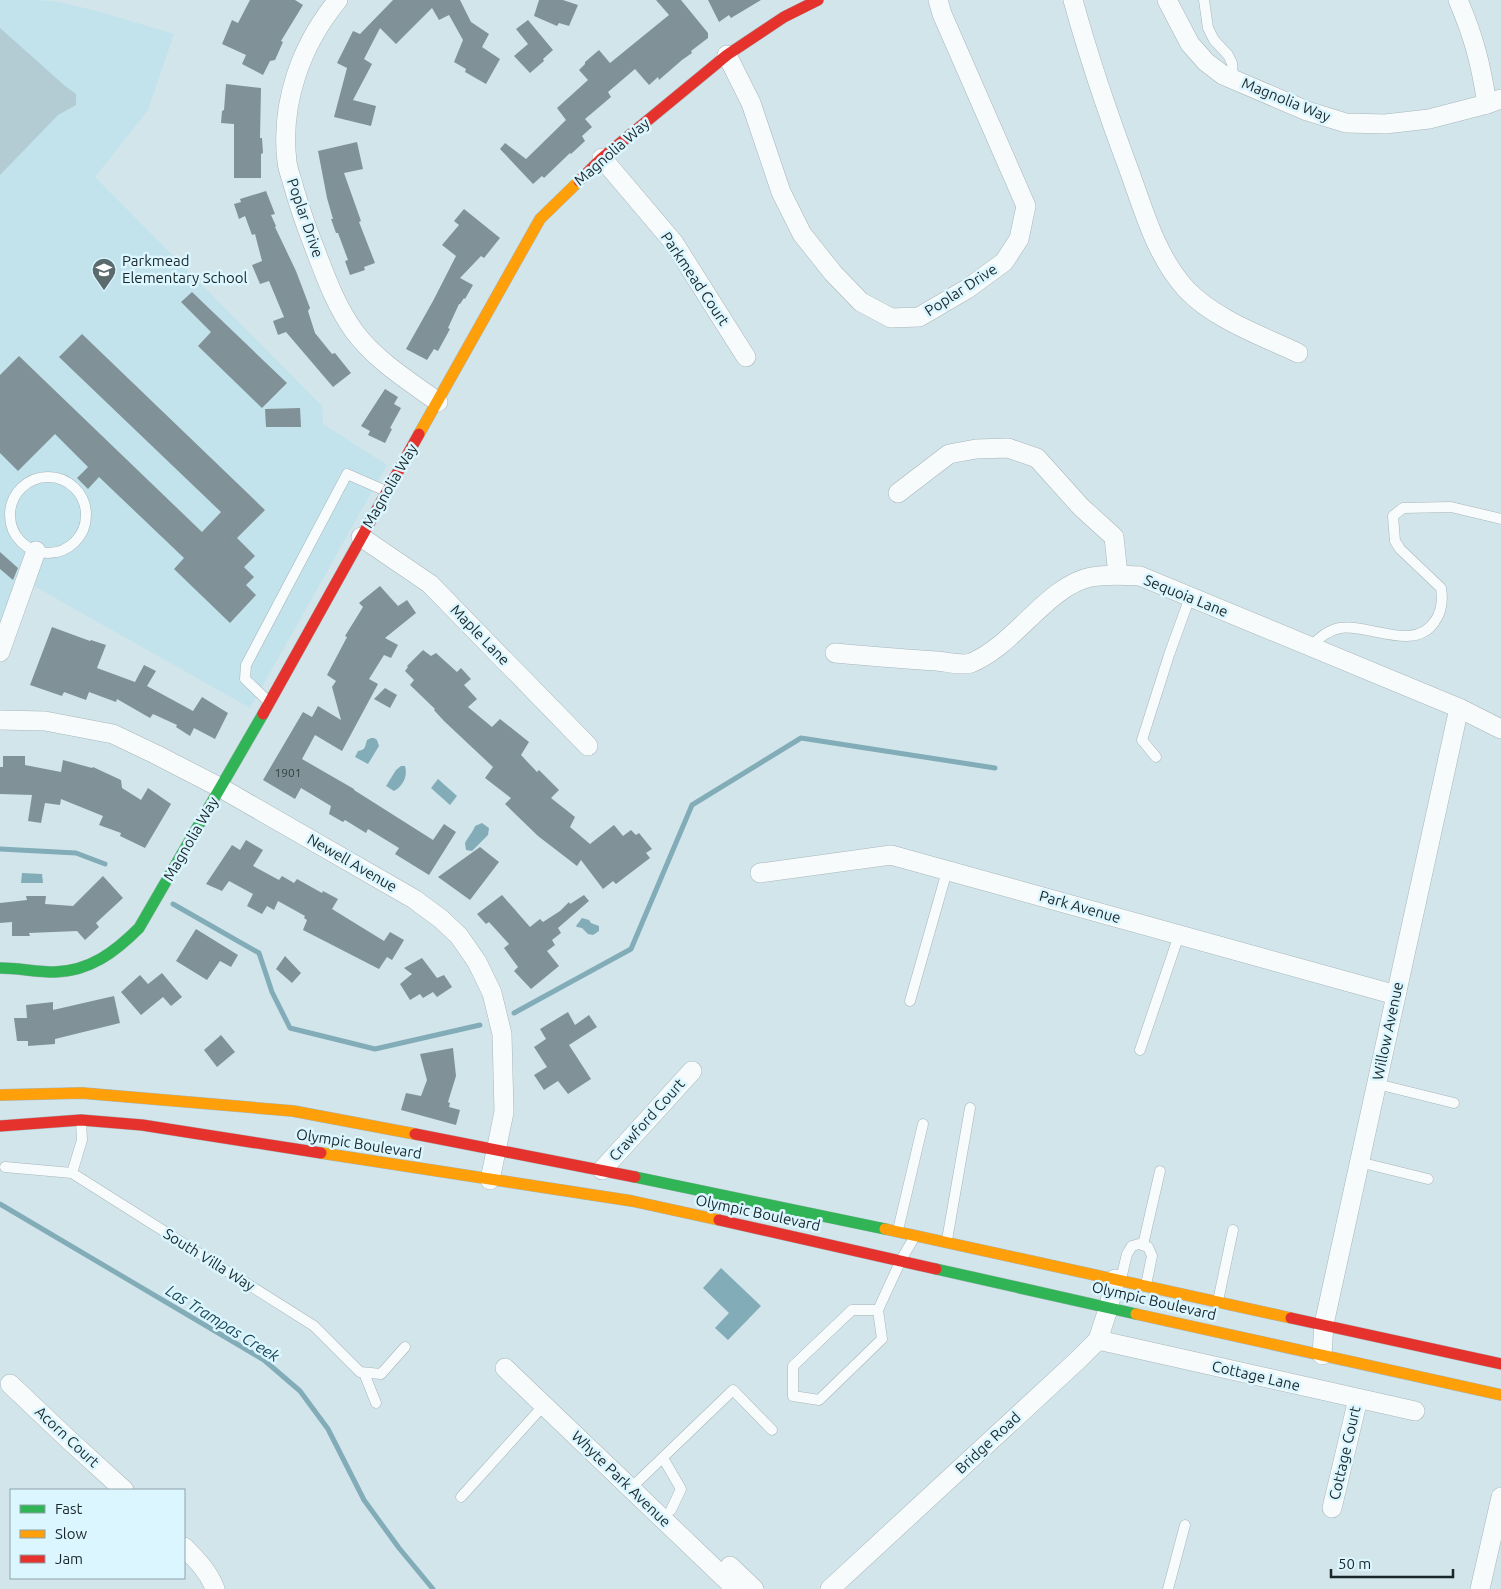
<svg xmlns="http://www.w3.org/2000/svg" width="1501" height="1589" font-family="Ubuntu,sans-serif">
  <rect width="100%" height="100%" fill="#d2e5ea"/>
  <!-- built -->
  <polygon fill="#c2e2ec" points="0,0 37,0 58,2 93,10 174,34 148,110 95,177 322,406 323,424 387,465 250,708 18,577 0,622"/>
  <!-- green -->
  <polygon fill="#b3ccd3" points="0,28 65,86 76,94 76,105 58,115 0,175"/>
  <!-- water -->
  <g fill="#82acb7">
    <path d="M371 738H374L377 740 379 746 368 764 355 757 358 751C366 750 365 746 367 740Z"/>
    <path d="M401 766H405C408 776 403 786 394 791L386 786 396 770Z"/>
    <polygon points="438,779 457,796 450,805 431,788"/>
    <path d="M482 823 489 828 488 835 472 851 466 850 465 843C468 837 473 832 475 826Z"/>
    <polygon points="22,873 42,874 43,883 21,883"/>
    <polygon points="582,918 589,920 591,923 599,926 599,931 593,935 588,934 582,928 577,927 576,926"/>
    <polygon points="721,1268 761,1306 728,1340 715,1328 729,1313 703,1288"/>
  </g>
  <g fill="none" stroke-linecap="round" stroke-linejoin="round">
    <!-- stream -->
    <g stroke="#82acb7" stroke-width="5">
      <polyline points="0,849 76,853 105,864"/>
      <polyline points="173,904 259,953 272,992 290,1028 375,1049 480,1025"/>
      <polyline points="514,1013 631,949 692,805 801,738 995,768"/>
      <polyline points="0,1204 264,1360 300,1391 328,1429 364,1500 399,1548 433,1589"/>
    </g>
  </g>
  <!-- building -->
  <g fill="#809297">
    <polygon points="250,0 295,0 303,5 281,41 283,42 275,60 270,61 263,75 242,64 246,55 222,44 232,20 238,23"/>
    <polygon points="393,0 460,0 471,22 489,34 482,47 500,59 486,84 465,72 466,69 454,62 463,40 449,15 439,20 432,8 396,44 380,28 364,59 372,64 353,100 376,106 371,126 334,117 347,68 337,63 353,31 360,34"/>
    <polygon points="539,0 563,0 578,5 569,26 559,23 557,26 534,16"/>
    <polygon points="656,0 681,0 708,33 708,38 691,51 692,53 682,60 659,80 658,77 649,85 635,69 608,92 611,97 585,119 592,127 582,136 585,141 571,154 570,153 544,178 542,176 533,184 500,149 505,143 526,159 566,120 557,108 588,80 579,70 585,64 585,62 599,50 610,63 669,15"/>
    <polygon points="708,0 761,0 731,18 729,15 719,22"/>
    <polygon points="528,20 553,50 543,59 544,61 530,73 514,56 528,44 516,29"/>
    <polygon points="226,84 261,88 260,138 262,138 263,153 261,154 261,178 234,178 234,124 221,123 222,111 224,110"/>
    <polygon points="357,142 363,169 344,173 361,221 359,222 375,263 364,267 365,270 350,275 345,261 348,260 338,233 336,233 331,219 333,219 327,198 318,151"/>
    <polygon points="266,191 275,214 271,215 276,226 275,227 296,271 310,308 308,311 315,333 332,354 335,353 351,373 333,387 286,332 278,335 273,321 284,317 269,281 260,284 252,265 262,261 255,234 252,235 245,216 239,219 234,204 241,202 240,199"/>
    <polygon points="464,209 500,238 484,258 481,256 460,278 473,285 465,299 464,298 460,304 459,304 448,328 450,329 438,351 434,349 427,360 406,349 433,301 456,256 442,245 459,225 454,221"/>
    <polygon points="192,292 287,383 262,408 198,346 211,332 181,302"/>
    <polygon points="82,334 265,510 237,538 255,556 244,567 254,577 246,585 256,595 230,623 174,569 184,558 99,477 88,489 77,478 88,467 55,434 18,471 0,453 0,375 19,356 202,532 221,512 59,357"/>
    <polygon points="385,389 398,397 394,404 401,408 390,428 392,429 385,443 368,435 370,431 361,426"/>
    <polygon points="300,408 301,427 266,427 265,409"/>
    <polygon points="0,552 18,568 13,580 0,569"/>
    <polygon points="380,586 398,606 407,600 416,613 385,638 398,645 391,658 384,655 369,679 378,684 342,751 315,735 302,759 354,789 354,790 433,840 444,824 456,832 429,875 395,854 399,848 368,829 366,833 345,820 343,822 329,814 331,806 301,788 295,799 263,780 303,712 312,717 318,706 341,720 332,687 336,681 327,675 347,637 345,636 363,607 359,603"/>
    <polygon points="52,627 90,641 91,640 106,645 97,668 135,682 144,665 156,671 147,686 193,711 202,697 228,713 215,739 194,728 190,736 176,727 177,725 153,714 150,718 117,699 116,702 89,692 86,700 64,692 62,696 30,685"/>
    <polygon points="423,650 431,656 436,653 457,672 461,668 471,679 464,685 477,699 468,707 492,727 500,719 529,742 521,755 537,772 539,770 559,790 551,798 575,817 570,827 590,844 614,825 623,836 631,830 636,835 639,833 652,849 646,853 650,858 616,884 613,881 603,889 581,860 577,866 538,836 505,804 511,798 485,778 493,767 444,721 434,710 435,709 410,685 414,680 405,671 408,667 407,666"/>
    <polygon points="385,688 397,695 390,708 374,699"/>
    <polygon points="3,756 25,756 25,765 61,772 63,760 92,768 93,767 121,780 122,788 141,800 148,788 171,804 145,848 120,836 121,833 99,825 103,816 61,799 60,805 45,803 41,823 28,821 32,795 0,794 0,767 3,767"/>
    <polygon points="246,840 263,850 253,866 279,880 282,876 294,883 297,879 322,893 323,891 338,899 332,909 384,941 390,932 404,940 392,960 387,957 379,969 303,930 307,920 304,918 305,916 278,901 274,910 267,906 262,914 247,906 253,894 229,881 222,891 206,884 232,845 240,850"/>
    <polygon points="480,847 499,862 470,900 438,877"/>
    <polygon points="103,876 123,898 96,923 99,927 85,940 77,931 29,933 30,936 12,936 12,922 0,923 0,903 27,900 26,896 46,896 45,904 73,906"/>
    <polygon points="502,895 530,927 540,919 543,922 560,911 569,902 570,904 584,895 589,901 558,928 561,933 552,940 555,945 547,951 559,966 531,989 514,971 518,967 504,948 509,944 489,922 486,924 477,914"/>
    <polygon points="196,929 238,955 231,967 220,961 207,980 176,961"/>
    <polygon points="285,956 301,973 292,983 276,969"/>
    <polygon points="422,958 437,978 444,975 452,987 437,997 433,992 423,998 420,994 410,1000 400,984 412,974 404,968"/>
    <polygon points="162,973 182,997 171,1006 163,997 141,1015 121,992 140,975 148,984"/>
    <polygon points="114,996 120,1023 55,1039 55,1044 28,1046 28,1041 17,1041 14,1018 27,1018 26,1005 53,1002 53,1010"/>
    <polygon points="568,1012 575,1025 589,1015 597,1027 569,1045 591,1079 568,1094 558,1081 544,1090 534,1075 547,1067 534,1047 546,1039 540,1029"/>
    <polygon points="221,1035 235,1052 217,1067 204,1050"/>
    <polygon points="453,1048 456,1076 448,1102 450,1103 449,1107 460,1110 456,1125 401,1110 406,1093 421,1096 427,1080 420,1054"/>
  </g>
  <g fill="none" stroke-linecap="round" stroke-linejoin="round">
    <defs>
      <g id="lane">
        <polyline points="1204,0 1208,28 1214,40 1228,55 1232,63 1233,79"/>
        <circle cx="48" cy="515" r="38"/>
        <path d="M1311 647C1318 638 1329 630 1340 628 1368 623 1415 653 1435 621 1442 611 1443 600 1441 588L1400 549 1395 541 1393 516 1403 508 1451 507 1501 519"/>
        <polyline points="269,702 245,679 246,665 347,474 386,491"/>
        <polyline points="1156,757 1142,740 1169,655 1190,597"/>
        <polyline points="910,1001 947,871"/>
        <polyline points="1140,1050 1179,935"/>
        <polyline points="1377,1084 1454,1103"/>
        <polyline points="1359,1162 1428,1179"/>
        <polyline points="5,1167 72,1173 314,1326 360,1372 381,1374 405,1347"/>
        <polyline points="72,1173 82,1140 81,1121"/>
        <polyline points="898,1230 923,1124"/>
        <polyline points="947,1240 970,1108"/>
        <polyline points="1143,1245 1160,1171"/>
        <polyline points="1121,1279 1127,1254 1132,1246 1139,1244 1148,1247 1152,1256 1146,1285"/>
        <polyline points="1218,1301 1233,1230"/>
        <polyline points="878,1310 852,1310 793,1366 793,1396 819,1400 882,1339 878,1310 901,1260 915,1236"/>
        <polyline points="364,1373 376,1403"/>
        <polyline points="663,1458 681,1489 671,1510"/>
        <polyline points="631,1488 733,1390 772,1430"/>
        <polyline points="461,1497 544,1405"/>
        <polyline points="1168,1589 1185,1525"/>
      </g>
      <g id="street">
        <path d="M338 0C301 45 280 103 287 162 288 171 292 179 294 188 300 209 307 229 315 249 326 278 336 306 354 331 375 360 409 381 438 402"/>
        <path d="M1073 0C1089 58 1108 114 1129 170 1144 211 1156 256 1186 289 1214 319 1262 336 1298 353"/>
        <polyline points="1167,0 1190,44 1206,62 1223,75 1307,111 1346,123 1385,124 1429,119 1487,104 1501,99"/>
        <path d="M1458 0C1474 37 1481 65 1487 104"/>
        <polyline points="727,55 751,103 781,192 802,234 833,273 861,302 891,318 919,317 967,289 1004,262 1019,239 1026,206 942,14 938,0"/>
        <polyline points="602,158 674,243 746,357"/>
        <polyline points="898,493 949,454 976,449 1008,448 1037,458 1081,507 1114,537 1118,575"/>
        <polyline points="361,537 430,584 588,746"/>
        <polyline points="0,652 36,551"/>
        <path d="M835 653C869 656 903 659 937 661 947 662 963 666 971 663 1015 645 1047 586 1091 577 1107 574 1124 575 1140 576L1459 708 1501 729"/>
        <polyline points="0,720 45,721 113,734 157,755 221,788 414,899 441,919 459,936 477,962 492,993 502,1034 504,1112 490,1180"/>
        <polyline points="760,873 891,855 1396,995"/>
        <polyline points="602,1170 692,1071"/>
        <polyline points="1098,1340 1415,1411"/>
        <polyline points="1322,1355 1324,1324 1328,1306 1459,708"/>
        <polyline points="505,1368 736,1589"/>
        <polyline points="10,1384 68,1439 124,1490"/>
        <polyline points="1332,1508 1358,1399"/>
        <path d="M184 1547C196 1559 209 1572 215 1589"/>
        <polyline points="730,1566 754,1589"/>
        <polyline points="830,1589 1079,1359 1098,1340 1109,1306 1115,1279"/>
        <polyline points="1480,1589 1501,1497"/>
      </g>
      <g id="fast">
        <path d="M0 968C18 968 36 972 55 972 90 971 115 952 139 928L263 714"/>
        <polyline points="635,1177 885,1229"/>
        <polyline points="936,1269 1136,1314"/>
      </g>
      <g id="slow">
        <polyline points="419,434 540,219 579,181"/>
        <polyline points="0,1095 82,1093 293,1111 415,1134"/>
        <polyline points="321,1153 632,1201 719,1220"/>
        <polyline points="885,1229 1291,1318"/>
        <polyline points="1136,1314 1501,1395"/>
      </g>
      <g id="jam">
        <polyline points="579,181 602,158 727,55 784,17 818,0"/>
        <polyline points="263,714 419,434"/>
        <polyline points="0,1126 81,1120 142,1125 321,1153"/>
        <polyline points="415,1134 635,1177"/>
        <polyline points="719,1220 936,1269"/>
        <polyline points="1291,1318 1501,1364"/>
      </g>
    </defs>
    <!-- lane casing -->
    <use href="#lane" stroke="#a7b6ba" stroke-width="11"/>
    <!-- street casing -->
    <use href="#street" stroke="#a7b6ba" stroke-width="20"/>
    <!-- fast casing -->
    <use href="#fast" stroke="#a7b6ba" stroke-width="12"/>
    <!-- slow casing -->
    <use href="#slow" stroke="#a7b6ba" stroke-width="12"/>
    <!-- jam casing -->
    <use href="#jam" stroke="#a7b6ba" stroke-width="12"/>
    <!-- lane -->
    <use href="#lane" stroke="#f8fbfc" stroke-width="10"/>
    <!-- street -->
    <use href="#street" stroke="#f8fbfc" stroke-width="19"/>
    <!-- fast -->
    <use href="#fast" stroke="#30b455" stroke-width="11"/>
    <!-- slow -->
    <use href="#slow" stroke="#ff9f0a" stroke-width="11"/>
    <!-- jam -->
    <use href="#jam" stroke="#e5322d" stroke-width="11"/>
  </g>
  <!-- icons -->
  <defs>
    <symbol id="school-pin" viewBox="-11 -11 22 30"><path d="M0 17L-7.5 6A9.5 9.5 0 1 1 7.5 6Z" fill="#5a6a6d" stroke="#dbf6ff"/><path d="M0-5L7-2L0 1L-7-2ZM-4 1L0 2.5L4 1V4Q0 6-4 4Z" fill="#fff"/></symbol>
  </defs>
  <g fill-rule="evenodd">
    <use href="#school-pin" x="90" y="256" width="28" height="38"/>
  </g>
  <g text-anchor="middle" stroke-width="5" stroke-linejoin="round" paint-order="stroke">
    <!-- number labels -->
    <g font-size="12" fill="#344245">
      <text x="288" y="777">1901</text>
    </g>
    <!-- street labels -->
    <g font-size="15" fill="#1a272a" stroke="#dbf6ff">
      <text transform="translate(1286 100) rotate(22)" y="5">Magnolia Way</text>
      <text transform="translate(612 152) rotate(-41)" y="5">Magnolia Way</text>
      <text transform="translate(305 218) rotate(71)" y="5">Poplar Drive</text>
      <text transform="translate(695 279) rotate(56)" y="5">Parkmead Court</text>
      <text transform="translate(961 290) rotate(-33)" y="5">Poplar Drive</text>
      <text transform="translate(390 486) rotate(-60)" y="5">Magnolia Way</text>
      <text transform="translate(1186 596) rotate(22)" y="5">Sequoia Lane</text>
      <text transform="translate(480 635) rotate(46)" y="5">Maple Lane</text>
      <text transform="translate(191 839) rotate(-60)" y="5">Magnolia Way</text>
      <text transform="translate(352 863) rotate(30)" y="5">Newell Avenue</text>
      <text transform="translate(1080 907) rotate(16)" y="5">Park Avenue</text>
      <text transform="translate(1388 1031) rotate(-78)" y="5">Willow Avenue</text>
      <text transform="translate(647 1120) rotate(-48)" y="5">Crawford Court</text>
      <text transform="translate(359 1144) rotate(9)" y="5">Olympic Boulevard</text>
      <text transform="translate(758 1213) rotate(12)" y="5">Olympic Boulevard</text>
      <text transform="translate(209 1260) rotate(32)" y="5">South Villa Way</text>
      <text transform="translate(1154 1301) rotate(13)" y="5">Olympic Boulevard</text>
      <text transform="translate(1256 1376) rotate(13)" y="5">Cottage Lane</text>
      <text transform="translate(67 1437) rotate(43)" y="5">Acorn Court</text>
      <text transform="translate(988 1443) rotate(-43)" y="5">Bridge Road</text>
      <text transform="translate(1345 1453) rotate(-77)" y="5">Cottage Court</text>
      <text transform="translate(621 1479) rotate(44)" y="5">Whyte Park Avenue</text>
    </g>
    <!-- poi labels -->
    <g font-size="15" fill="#1a272a" stroke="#dbf6ff" text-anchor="start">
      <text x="122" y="266">Parkmead<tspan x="122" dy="17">Elementary School</tspan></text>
    </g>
    <!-- water labels -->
    <g font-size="16" font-style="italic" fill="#1b4855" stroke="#dbf6ff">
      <text transform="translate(223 1323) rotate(32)" y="6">Las Trampas Creek</text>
    </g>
  </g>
  <!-- legend -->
  <rect x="10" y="1489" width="175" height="90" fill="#dbf6ff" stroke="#8ea3aa"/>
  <rect x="20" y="1505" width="25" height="8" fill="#30b455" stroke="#8ea3aa"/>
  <text x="55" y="1514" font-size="15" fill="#1a272a">Fast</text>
  <rect x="20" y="1530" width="25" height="8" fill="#ff9f0a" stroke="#8ea3aa"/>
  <text x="55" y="1539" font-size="15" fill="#1a272a">Slow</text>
  <rect x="20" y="1555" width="25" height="8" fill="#e5322d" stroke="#8ea3aa"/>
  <text x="55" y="1564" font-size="15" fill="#1a272a">Jam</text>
  <!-- scale -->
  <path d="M1331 1569v8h122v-8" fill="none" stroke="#1a272a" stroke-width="2.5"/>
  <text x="1338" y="1569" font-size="15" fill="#1a272a" stroke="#dbf6ff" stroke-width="4" paint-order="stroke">50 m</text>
</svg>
